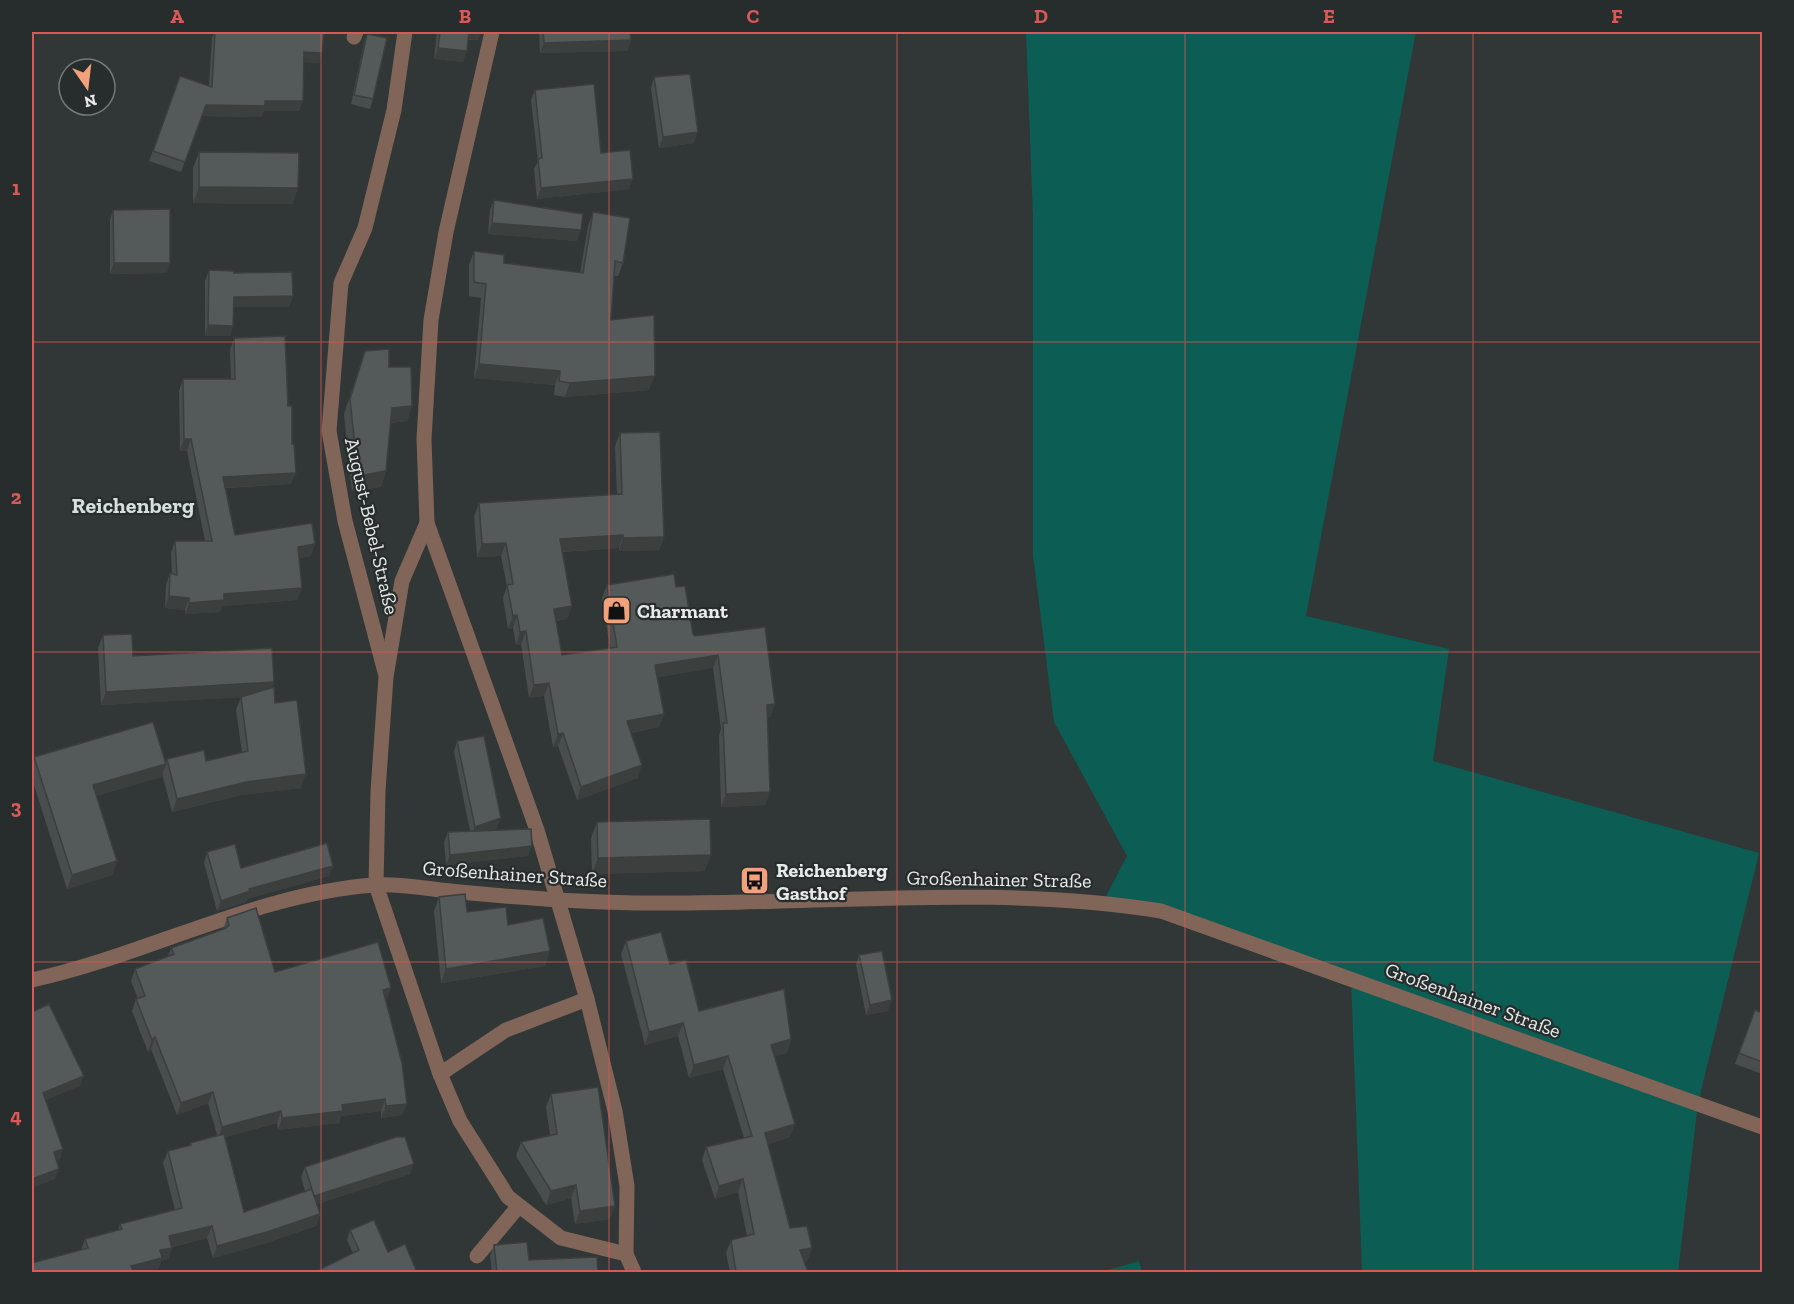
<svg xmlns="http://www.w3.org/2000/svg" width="1794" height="1304" font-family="'Zilla Slab',serif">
  <rect width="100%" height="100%" fill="#313736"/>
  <!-- green -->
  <g fill="#0c5d53">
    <polygon points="1026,32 1416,32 1306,616 1449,649 1433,761 1759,853 1698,1103 1678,1272 1362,1272 1351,978 1161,911 1103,902 1127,856 1054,722 1033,555 1033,219"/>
    <polygon points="1139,1261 1142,1272 1101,1272"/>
  </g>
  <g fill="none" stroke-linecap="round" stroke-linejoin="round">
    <!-- minor -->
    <g stroke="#816558" stroke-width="15">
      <polyline points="492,32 446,232 431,320 424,439 427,523 537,830 587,999 615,1111 627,1186 626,1254 634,1272"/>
      <polyline points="354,37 356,32"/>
      <polyline points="427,523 402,581 386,677 378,791 376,885 440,1074 460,1121 508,1197 561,1238 626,1254"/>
      <polyline points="385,672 345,521 329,431 341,283 365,228 394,110 405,32"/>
      <path d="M32 980C147 955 255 894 374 885 402 883 433 890 460 892 523 898 586 903 650 903 819 905 992 884 1161 911L1762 1127"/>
      <polyline points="440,1074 506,1030 587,999"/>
      <polyline points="477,1256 518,1207"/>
    </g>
  </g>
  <!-- wall -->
  <g fill="#484d4d">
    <polygon points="214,32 332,32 331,34 324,32 322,53 319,63 304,62 299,111 264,111 261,117 202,116 181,172 149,161 180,76 209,86 212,38"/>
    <polygon points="437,32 481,32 478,40 468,40 463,62 434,59"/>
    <polygon points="539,32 630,32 631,40 627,51 540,53"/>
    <polygon points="367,34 373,99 370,109 351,104 364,43"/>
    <polygon points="654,77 694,143 659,148 651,88"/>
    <polygon points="535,90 601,153 629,189 537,199 534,169 538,161 531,100"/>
    <polygon points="199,152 298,188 292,204 193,203 193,168"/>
    <polygon points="494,200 577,241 488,234 490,210"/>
    <polygon points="113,210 167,273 110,274 110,220"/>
    <polygon points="593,212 623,263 618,276 614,276 611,320 649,390 565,397 554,395 555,385 474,378 481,298 469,296 469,265 474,251 504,263 580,273 588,226"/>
    <polygon points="209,270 234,273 293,296 289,307 234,307 233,326 230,336 205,336 205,281"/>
    <polygon points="234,338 288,406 291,484 226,488 235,535 311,556 299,558 302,588 297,600 222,606 220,612 185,614 185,610 165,608 166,585 170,573 172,574 171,553 175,541 205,541 187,451 180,451 179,391 183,379 231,379 230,350"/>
    <polygon points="365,351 389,367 412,406 407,421 390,423 386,471 381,487 352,491 344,414"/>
    <polygon points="620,433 664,537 659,550 619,551 619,548 563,552 572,606 567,619 556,621 562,655 610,648 602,598 607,585 676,587 693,634 775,704 770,717 767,717 770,792 765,805 721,807 719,736 721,729 713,668 657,677 664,714 659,727 631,733 638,778 577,800 558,746 553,747 544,696 529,698 521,644 516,645 513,628 508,629 503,598 507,586 501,556 477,557 474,516 479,503 617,494 615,446"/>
    <polygon points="103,635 133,656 272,687 275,703 301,788 241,795 172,812 162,773 161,777 96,796 117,861 112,875 67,889 32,779 32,764 34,757 165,763 167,759 206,761 242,752 236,710 241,697 101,705 98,648"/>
    <polygon points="457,741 497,828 490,831 528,856 446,865 444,842 448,832 470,831 454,752"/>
    <polygon points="597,822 705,871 592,874 591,838"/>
    <polygon points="207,852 241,868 333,866 329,876 247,899 246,902 217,911 204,863"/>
    <polygon points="439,897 467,912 508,925 545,966 441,983 434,911"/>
    <polygon points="227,918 275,972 387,999 385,1000 407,1104 402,1115 381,1118 381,1111 341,1116 339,1123 278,1130 277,1123 225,1137 244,1212 305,1191 301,1177 305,1167 410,1174 317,1204 320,1214 316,1226 263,1244 213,1258 207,1238 172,1247 168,1259 161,1261 158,1269 81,1250 85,1239 118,1230 120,1224 175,1210 163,1163 168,1151 189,1146 190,1143 217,1135 208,1103 177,1115 151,1049 148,1052 132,1011 136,999 138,999 131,981 135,969 168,956 171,948 223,929"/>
    <polygon points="626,941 670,964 699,1011 791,1039 787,1053 775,1056 790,1137 768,1144 790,1228 812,1248 807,1261 804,1262 808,1272 730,1272 726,1253 731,1240 747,1236 738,1192 715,1199 702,1160 706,1147 744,1138 723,1069 689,1078 678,1036 645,1045 621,954"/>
    <polygon points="859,955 888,1011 866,1015 856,965"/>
    <polygon points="1755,1010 1762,1013 1762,1074 1735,1064"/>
    <polygon points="551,1094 610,1219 575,1224 571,1198 546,1205 516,1156 521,1142 550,1135 546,1107"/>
    <polygon points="350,1230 388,1252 417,1272 353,1253 347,1240"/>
    <polygon points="494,1245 529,1260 598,1272 492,1272 490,1256"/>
  </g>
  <!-- shaded-wall -->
  <g fill="#3b3f3e">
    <polygon points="468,32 481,32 478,40 466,39"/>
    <polygon points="631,40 627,51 540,53 544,43"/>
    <polygon points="438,48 467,51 463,62 434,59"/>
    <polygon points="304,52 322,53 319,63 300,62"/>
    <polygon points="265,101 303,101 299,111 264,111 261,117 202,116 206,105"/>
    <polygon points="698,132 694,143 659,148 663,137"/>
    <polygon points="633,179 629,189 537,199 541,188"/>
    <polygon points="199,187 298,188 292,204 193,203"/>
    <polygon points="492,223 581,230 577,241 488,234"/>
    <polygon points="114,263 170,263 167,273 110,274"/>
    <polygon points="293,296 289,307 230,307 234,297"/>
    <polygon points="208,325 233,326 230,336 205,336"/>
    <polygon points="479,364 560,371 555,385 474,378"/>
    <polygon points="655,376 649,390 565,397 570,383"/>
    <polygon points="412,406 407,421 386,423 392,408"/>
    <polygon points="184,439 191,439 187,451 180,451"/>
    <polygon points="386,471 381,487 352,491 358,476"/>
    <polygon points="296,473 291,484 219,488 223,477"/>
    <polygon points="623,535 619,548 556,552 560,539"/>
    <polygon points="664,537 659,550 619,551 623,538"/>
    <polygon points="506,543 501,556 477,557 482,544"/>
    <polygon points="315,544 311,556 294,559 298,547"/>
    <polygon points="302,588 297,600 222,606 220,612 185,614 189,603 224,594"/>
    <polygon points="169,596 189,598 185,610 165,608"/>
    <polygon points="572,606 567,619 549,622 554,609"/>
    <polygon points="517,615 513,628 508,629 513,616"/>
    <polygon points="526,631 521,644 516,645 520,632"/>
    <polygon points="718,655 713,668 650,679 655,665"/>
    <polygon points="274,682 269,696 101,705 106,692"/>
    <polygon points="549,683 544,696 529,698 534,685"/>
    <polygon points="775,704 770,717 762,718 767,705"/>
    <polygon points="664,714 659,727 622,734 627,721"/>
    <polygon points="563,733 558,746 553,747 558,734"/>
    <polygon points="166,764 161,777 88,798 93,785"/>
    <polygon points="642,765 638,778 577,800 581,787"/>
    <polygon points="306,774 301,788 241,795 172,812 177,799 246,782"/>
    <polygon points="770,792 765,805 721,807 726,794"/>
    <polygon points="501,818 497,828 471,837 475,827"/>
    <polygon points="532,846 528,856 446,865 450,855"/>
    <polygon points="711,855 705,871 592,874 598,858"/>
    <polygon points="117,861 112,875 67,889 72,875"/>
    <polygon points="333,866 329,876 247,899 246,902 217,911 221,901 249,889"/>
    <polygon points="550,951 545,966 441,983 446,969"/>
    <polygon points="391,988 387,999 378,1002 383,990"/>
    <polygon points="892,1000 888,1011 866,1015 870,1005"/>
    <polygon points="683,1023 678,1036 645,1045 649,1032"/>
    <polygon points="155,1037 151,1049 148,1052 152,1040"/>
    <polygon points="791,1039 787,1053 767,1058 771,1045"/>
    <polygon points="728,1056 723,1069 689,1078 694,1065"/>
    <polygon points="84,1076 80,1086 39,1103 43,1093"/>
    <polygon points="213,1092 208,1103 177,1115 181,1103"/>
    <polygon points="385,1099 381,1111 341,1116 339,1123 278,1130 282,1118 342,1105"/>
    <polygon points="407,1104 402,1115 381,1118 386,1106"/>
    <polygon points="281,1111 277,1123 218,1139 222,1127"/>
    <polygon points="795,1124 790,1137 760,1146 765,1133"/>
    <polygon points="63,1149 60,1159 50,1163 54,1152"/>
    <polygon points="414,1164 410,1174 310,1206 314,1196"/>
    <polygon points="59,1169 55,1179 32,1188 32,1179"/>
    <polygon points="743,1179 738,1192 715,1199 719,1186"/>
    <polygon points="576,1185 571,1198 546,1205 551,1191"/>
    <polygon points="615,1206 610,1219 575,1224 580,1211"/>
    <polygon points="320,1214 316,1226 263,1244 213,1258 217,1246"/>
    <polygon points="212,1226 207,1238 165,1248 169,1236"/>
    <polygon points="172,1248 168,1259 161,1261 158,1269 146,1272 127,1272 131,1266 160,1250"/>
    <polygon points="812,1248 807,1261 795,1263 800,1250"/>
  </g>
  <!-- building -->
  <g fill="#545a59" stroke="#3b3f3e" stroke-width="1.5">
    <polygon points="215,32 324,32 322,53 304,52 303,101 265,101 265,106 206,105 185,162 153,151 180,76 212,87"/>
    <polygon points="440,32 469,32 467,51 438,48"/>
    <polygon points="543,32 630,32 631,40 544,43"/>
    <polygon points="367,34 387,38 373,99 354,95"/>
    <polygon points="690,74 698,132 663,137 654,77"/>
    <polygon points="594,84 601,153 630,150 633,179 541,188 538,159 542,158 535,90"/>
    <polygon points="199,152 299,153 298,188 199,187"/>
    <polygon points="494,200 583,214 581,230 492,223"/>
    <polygon points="170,209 170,263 114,263 113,210"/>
    <polygon points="593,212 630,218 623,263 615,261 611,320 654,315 655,376 570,383 559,381 560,371 479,364 486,284 474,282 474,251 504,255 504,263 583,273"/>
    <polygon points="209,270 234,271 234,273 292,272 293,296 234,297 233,326 208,325"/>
    <polygon points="285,336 288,406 292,406 292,444 294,444 296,473 223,477 235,535 312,523 315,544 298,547 302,588 224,594 224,600 189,603 189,598 169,596 170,573 177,575 175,541 212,541 191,439 184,439 183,379 235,379 234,338"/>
    <polygon points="389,349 389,367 411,367 412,406 392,408 386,471 358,476 350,399 365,351"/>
    <polygon points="660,432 664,537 623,538 623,535 560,539 572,606 554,609 562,655 617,647 607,585 674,574 676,587 685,586 693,634 695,636 765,627 775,704 767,705 770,792 726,794 723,723 727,723 718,655 655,665 664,714 627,721 642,765 581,787 563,733 558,734 549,683 534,685 526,631 520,632 517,615 513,616 507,585 513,584 506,543 482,544 479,503 622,494 620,433"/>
    <polygon points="132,634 133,656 272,648 274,682 106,692 103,635"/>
    <polygon points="274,687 275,703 297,700 306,774 246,782 177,799 167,759 204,750 206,761 248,751 241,697"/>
    <polygon points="153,722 166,764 93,785 117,861 72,875 34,757"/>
    <polygon points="484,736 501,818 475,827 457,741"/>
    <polygon points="710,819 711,855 598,858 597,822"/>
    <polygon points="531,829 532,846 450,855 448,832"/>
    <polygon points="327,843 333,866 249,889 250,891 221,901 207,852 235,844 241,868"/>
    <polygon points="465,894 467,912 506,907 508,925 543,918 550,951 446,969 439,897"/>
    <polygon points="256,908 275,972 378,942 391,988 383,990 402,1063 407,1104 386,1106 385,1099 342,1105 343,1111 282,1118 281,1111 222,1127 213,1092 181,1103 155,1037 152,1040 136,999 145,996 135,969 174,954 171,948 226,928 229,925 227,918"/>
    <polygon points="661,932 670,964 686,960 699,1011 784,989 791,1039 771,1045 795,1124 765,1133 790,1228 807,1226 812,1248 800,1250 808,1272 736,1272 731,1240 754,1234 743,1179 719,1186 706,1147 752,1136 728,1056 694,1065 683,1023 649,1032 626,941"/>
    <polygon points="882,951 892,1000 870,1005 859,955"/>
    <polygon points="49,1004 84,1076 43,1093 63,1149 54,1152 59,1169 32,1179 32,1012"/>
    <polygon points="1755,1010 1762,1013 1762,1062 1739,1053"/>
    <polygon points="598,1087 615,1206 580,1211 576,1185 551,1191 521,1142 557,1134 551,1094"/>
    <polygon points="224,1134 244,1212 312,1189 320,1214 267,1232 217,1246 212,1226 169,1236 172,1248 160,1250 162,1258 131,1266 133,1271 127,1272 32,1272 32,1263 88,1248 85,1239 122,1229 120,1224 182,1208 168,1151 191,1145 190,1143"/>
    <polygon points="396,1137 405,1137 414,1164 314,1196 305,1167"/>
    <polygon points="374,1220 388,1252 405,1244 417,1272 315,1272 359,1250 350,1230"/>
    <polygon points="527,1242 529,1260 597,1257 598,1272 497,1272 494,1245"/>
  </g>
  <!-- grid -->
  <path fill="none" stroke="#da5958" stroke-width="1.5" stroke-opacity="0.55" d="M321 32V1272M609 32V1272M897 32V1272M1185 32V1272M1473 32V1272M32 342H1762M32 652H1762M32 962H1762"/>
  <!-- icons -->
  <defs>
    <symbol id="shop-square" viewBox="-11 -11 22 22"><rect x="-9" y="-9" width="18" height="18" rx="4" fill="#f1a17c" stroke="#272d2c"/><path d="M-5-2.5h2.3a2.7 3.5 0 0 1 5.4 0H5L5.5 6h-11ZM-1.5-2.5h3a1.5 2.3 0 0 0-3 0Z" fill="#111"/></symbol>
    <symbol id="bus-square" viewBox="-11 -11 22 22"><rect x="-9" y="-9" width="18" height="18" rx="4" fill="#f1a17c" stroke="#272d2c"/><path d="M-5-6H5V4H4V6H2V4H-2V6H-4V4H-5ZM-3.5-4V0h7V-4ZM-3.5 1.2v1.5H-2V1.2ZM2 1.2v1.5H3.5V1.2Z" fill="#111"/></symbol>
  </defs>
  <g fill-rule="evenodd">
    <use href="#shop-square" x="600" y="594" width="33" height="33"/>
    <use href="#bus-square" x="738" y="864" width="33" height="33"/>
  </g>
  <g text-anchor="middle" stroke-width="4.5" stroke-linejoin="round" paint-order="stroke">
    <!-- street labels -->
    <g font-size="20" fill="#e7ebea" stroke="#272d2c">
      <text transform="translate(372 526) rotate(77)" y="7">August-Bebel-Straße</text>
      <text transform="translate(515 874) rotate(4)" y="7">Großenhainer Straße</text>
      <text transform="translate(999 879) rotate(1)" y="7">Großenhainer Straße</text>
      <text transform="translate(1473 1000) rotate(20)" y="7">Großenhainer Straße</text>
    </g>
    <!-- poi labels -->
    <g font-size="20" font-weight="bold" fill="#e7ebea" stroke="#272d2c" text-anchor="start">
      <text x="637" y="618">Charmant</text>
      <text x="776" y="877">Reichenberg<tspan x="776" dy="23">Gasthof</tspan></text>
    </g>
    <!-- quarter labels -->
    <g font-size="22" font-weight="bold" fill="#d7dfde" stroke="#272d2c">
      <text x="133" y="513">Reichenberg</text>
    </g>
  </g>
  <!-- border -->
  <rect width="1794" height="1304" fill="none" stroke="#272d2c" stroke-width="66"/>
  <!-- north arrow -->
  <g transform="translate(87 87) rotate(166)"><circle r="28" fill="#272d2c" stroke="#747978" stroke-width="1.5"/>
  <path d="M0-4.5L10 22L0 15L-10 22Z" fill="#f1a17c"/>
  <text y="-9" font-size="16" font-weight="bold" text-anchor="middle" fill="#e7ebea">N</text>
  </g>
  <rect x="33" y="33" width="1728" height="1238" fill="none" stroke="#da5958" stroke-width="2"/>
  <g font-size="20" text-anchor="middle" font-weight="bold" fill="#da5958">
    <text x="177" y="23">A</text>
    <text x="465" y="23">B</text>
    <text x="753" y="23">C</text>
    <text x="1041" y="23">D</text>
    <text x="1329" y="23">E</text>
    <text x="1617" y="23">F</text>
    <text x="16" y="195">1</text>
    <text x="16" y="504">2</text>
    <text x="16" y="814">3</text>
    <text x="16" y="1123">4</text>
  </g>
</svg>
